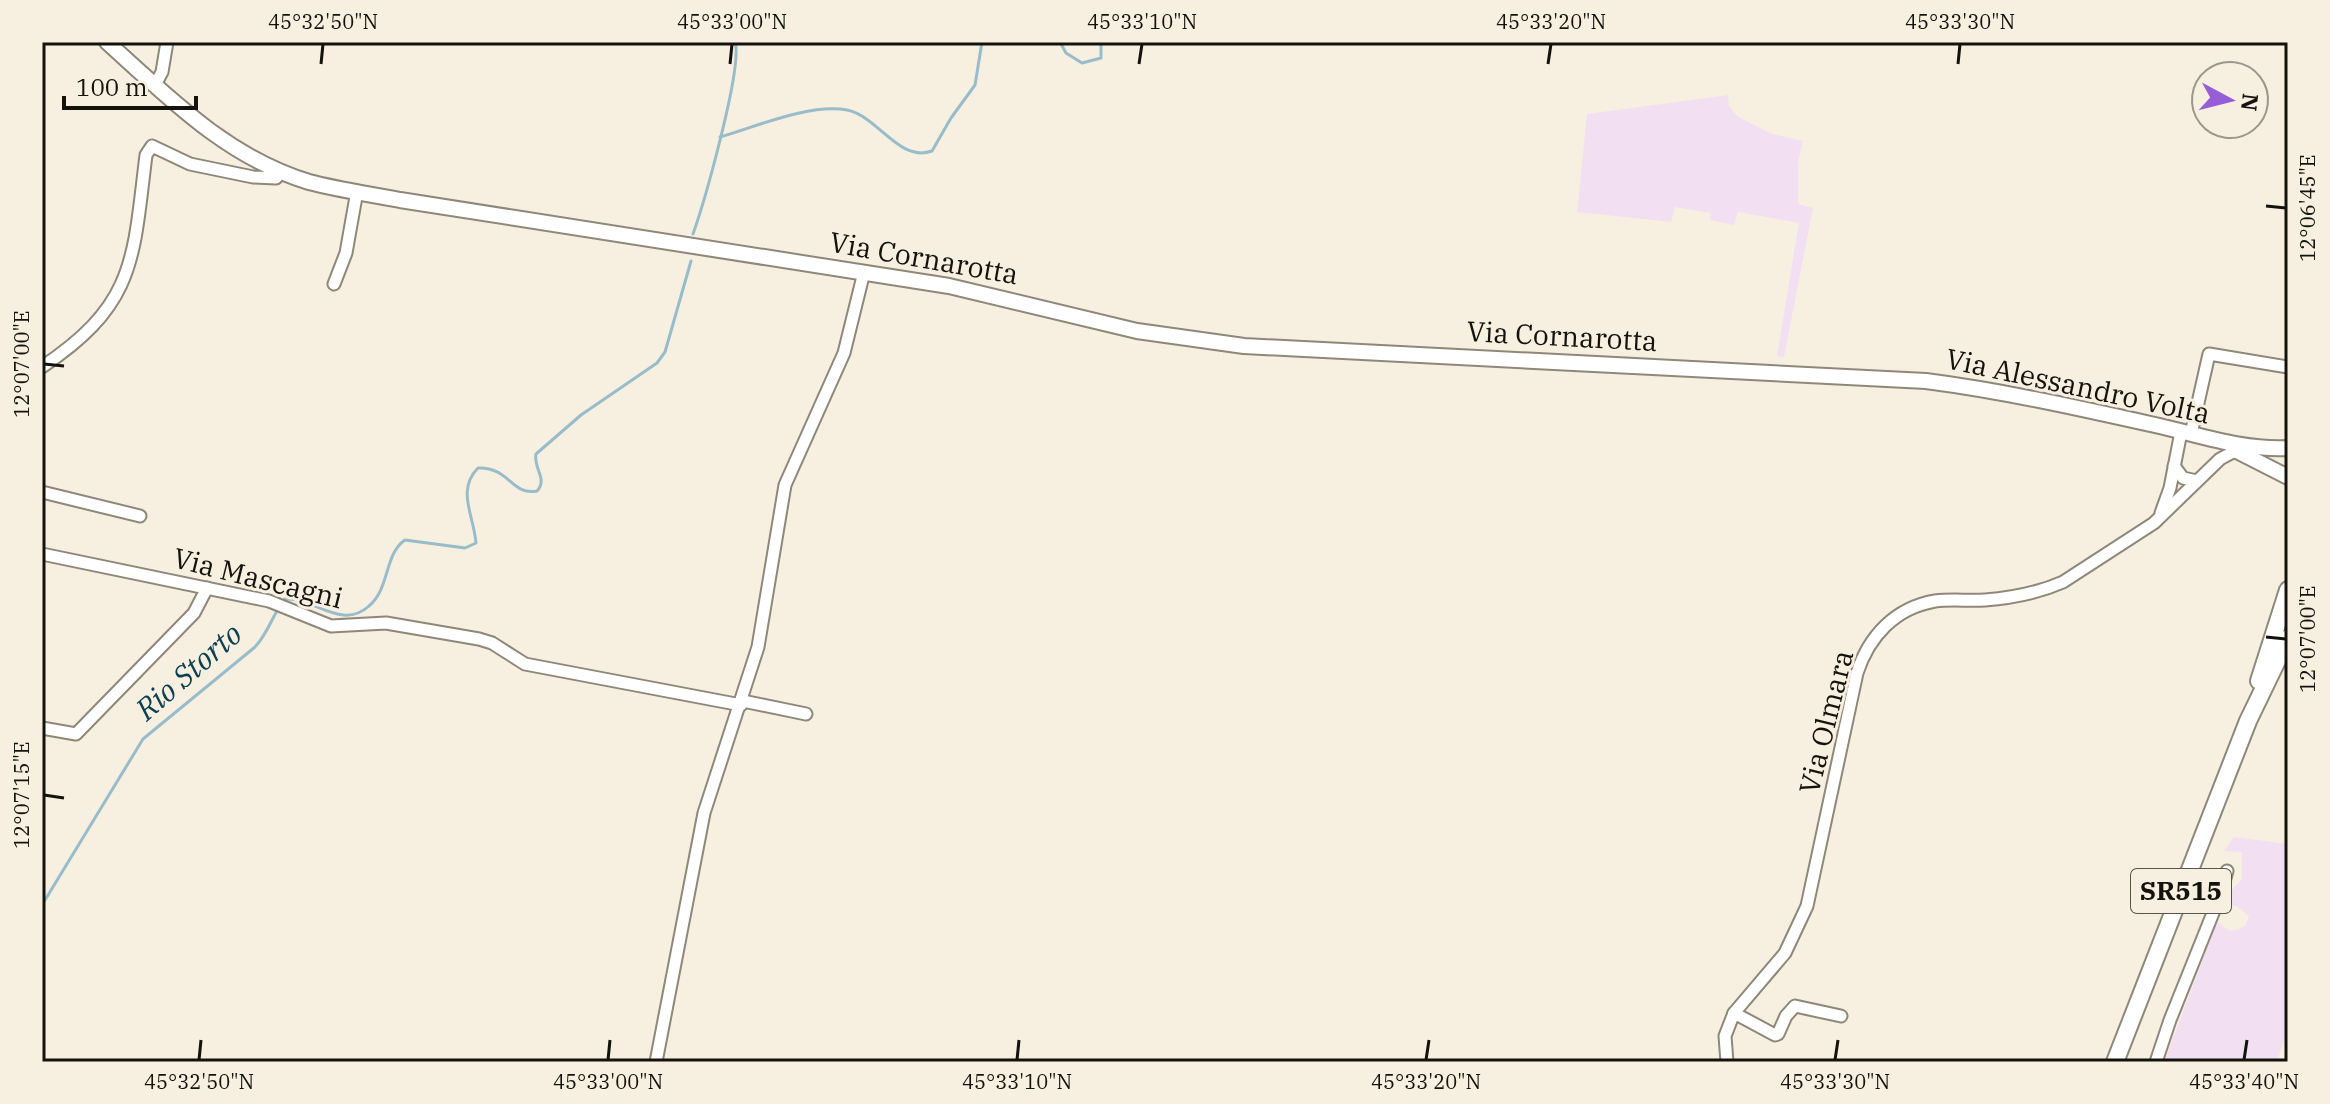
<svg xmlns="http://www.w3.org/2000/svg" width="2330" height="1104" font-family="'IBM Plex Serif',serif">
  <rect width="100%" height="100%" fill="#f7f0e1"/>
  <!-- industrial -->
  <g fill="#f2e0f2">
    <polygon points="1728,95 1729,106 1737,116 1772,134 1803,141 1798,162 1798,204 1813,208 1784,357 1777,356 1799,223 1738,212 1734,225 1710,220 1710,213 1675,207 1671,222 1577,212 1587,114"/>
    <polygon points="2234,837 2288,844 2288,1027 2277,1062 2164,1062 2217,922 2230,931 2237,930 2245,926 2249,916 2237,906 2224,905 2230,892 2242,879 2242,852 2224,851"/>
  </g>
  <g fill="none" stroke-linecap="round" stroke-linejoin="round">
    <!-- stream -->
    <g stroke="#99bcca" stroke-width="3">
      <polyline points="1060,42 1066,53 1082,63 1101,58 1101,42"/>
      <polyline points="1256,42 1262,42"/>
      <path d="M720 137C755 127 810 103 847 110 878 116 899 163 932 151L951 118 975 85 982 42"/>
      <path d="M693 234C704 203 743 67 735 42"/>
      <path d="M42 905 143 739 255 647C269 632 273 613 285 599 314 597 341 631 369 606 390 589 384 554 405 540L465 548 476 543C474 516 456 490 478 468 510 467 511 496 537 491 548 479 533 468 536 454L581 415 657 363 665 352 691 261"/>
    </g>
    <defs>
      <g id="street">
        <polyline points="155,85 162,72 167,42"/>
        <polyline points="334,284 346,253 357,191"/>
        <path d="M42 367C136 304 133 260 146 155L152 146 190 164 253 177 276 178 282 171"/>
        <polyline points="2191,434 2209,354 2288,367"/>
        <polyline points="2174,466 2183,478 2197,481"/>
        <polyline points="42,492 140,516"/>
        <polyline points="2161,513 2170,488 2181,432"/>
        <polyline points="42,554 269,601 331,626 386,623 479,639 492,643 525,664 741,705"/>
        <polyline points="743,701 806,714"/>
        <polyline points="42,728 76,734 194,613 207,588"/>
        <polyline points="1734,1013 1775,1035 1778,1034 1786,1016 1795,1006 1841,1016"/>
        <polyline points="656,1062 704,813 758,647 785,485 844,353 864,272"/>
        <path d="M1727 1062 1725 1036 1734 1013 1785 953 1807 906 1857 673C1869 636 1895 608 1935 601 1951 599 1968 601 1985 600 2012 598 2038 593 2063 582L2154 523 2220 459 2233 452H2239"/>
        <polyline points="2156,1062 2170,1020 2221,893 2227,871"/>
      </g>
      <g id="secondary">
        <path d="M107 42C168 97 228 158 309 182 339 190 370 194 400 200L949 286 1137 331 1244 346 1926 381C2003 391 2079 408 2155 425 2201 435 2240 450 2288 448"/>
        <polyline points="2233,449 2288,477"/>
      </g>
      <g id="primary">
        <polyline points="2259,681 2288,590"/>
        <polyline points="2115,1062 2248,721 2288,638"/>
      </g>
    </defs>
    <!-- street casing -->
    <use href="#street" stroke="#8e887a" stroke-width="15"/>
    <!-- secondary casing -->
    <use href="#secondary" stroke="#8e887a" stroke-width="18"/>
    <!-- primary casing -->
    <use href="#primary" stroke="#8e887a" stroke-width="20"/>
    <!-- street -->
    <use href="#street" stroke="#fff" stroke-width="11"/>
    <!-- secondary -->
    <use href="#secondary" stroke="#fff" stroke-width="14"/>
    <!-- primary -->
    <use href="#primary" stroke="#fff" stroke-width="16"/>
  </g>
  <!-- ticks -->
  <path fill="none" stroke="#14120c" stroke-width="3" d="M321 64 323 44M730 64 732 44M1139 64 1142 44M1548 64 1551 44M1958 64 1960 44M2266 206 2286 208M44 364 64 366M2266 637 2286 639M44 795 64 798M199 1060 201 1040M608 1060 610 1040M1017 1060 1019 1040M1426 1060 1429 1040M1835 1060 1838 1040M2244 1060 2247 1040"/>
  <g text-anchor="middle" stroke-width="6" stroke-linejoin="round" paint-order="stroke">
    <!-- shield labels -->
    <rect fill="#f7f0e1" stroke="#58554c" stroke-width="2" x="2131" y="869" width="100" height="44" rx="6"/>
    <g font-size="26" font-weight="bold" fill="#14120c">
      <text x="2181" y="900">SR515</text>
    </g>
    <!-- street labels -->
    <g font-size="28" fill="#14120c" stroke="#f7f0e1">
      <text transform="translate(924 258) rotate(10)" y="10">Via Cornarotta</text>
      <text transform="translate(1562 336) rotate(3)" y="10">Via Cornarotta</text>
      <text transform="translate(2078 386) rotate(12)" y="10">Via Alessandro Volta</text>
      <text transform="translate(258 578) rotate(14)" y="10">Via Mascagni</text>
      <text transform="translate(1826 722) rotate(-76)" y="10">Via Olmara</text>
    </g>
    <!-- water labels -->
    <g font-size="30" font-style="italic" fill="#0d4050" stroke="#f7f0e1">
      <text transform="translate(189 672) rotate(-41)" y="10">Rio Storto</text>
    </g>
  </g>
  <!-- border -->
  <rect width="2330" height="1104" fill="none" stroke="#f7f0e1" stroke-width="88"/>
  <!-- north arrow -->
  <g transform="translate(2230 100) rotate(97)"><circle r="38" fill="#f7f0e1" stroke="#9c978c" stroke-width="2"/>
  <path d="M0-6L14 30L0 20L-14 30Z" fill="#955ed6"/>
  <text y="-12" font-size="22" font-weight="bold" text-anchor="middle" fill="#14120c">N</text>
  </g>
  <!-- scale -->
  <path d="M64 96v12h132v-12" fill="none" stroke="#14120c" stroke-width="4"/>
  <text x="76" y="96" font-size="24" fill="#14120c" stroke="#f7f0e1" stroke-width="6" paint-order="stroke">100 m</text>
  <rect x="44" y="44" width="2242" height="1016" fill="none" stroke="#14120c" stroke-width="3"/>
  <g font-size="20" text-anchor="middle" fill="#14120c">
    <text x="323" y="29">45°32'50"N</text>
    <text x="732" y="29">45°33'00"N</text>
    <text x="1142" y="29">45°33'10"N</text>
    <text x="1551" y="29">45°33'20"N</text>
    <text x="1960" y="29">45°33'30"N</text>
    <text transform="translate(2308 208) rotate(-90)" y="7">12°06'45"E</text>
    <text transform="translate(22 364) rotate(-90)" y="7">12°07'00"E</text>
    <text transform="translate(2308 639) rotate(-90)" y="7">12°07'00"E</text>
    <text transform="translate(22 795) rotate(-90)" y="7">12°07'15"E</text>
    <text x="199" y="1089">45°32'50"N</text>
    <text x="608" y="1089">45°33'00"N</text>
    <text x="1017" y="1089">45°33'10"N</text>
    <text x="1426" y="1089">45°33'20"N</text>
    <text x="1835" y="1089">45°33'30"N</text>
    <text x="2244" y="1089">45°33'40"N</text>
  </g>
</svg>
